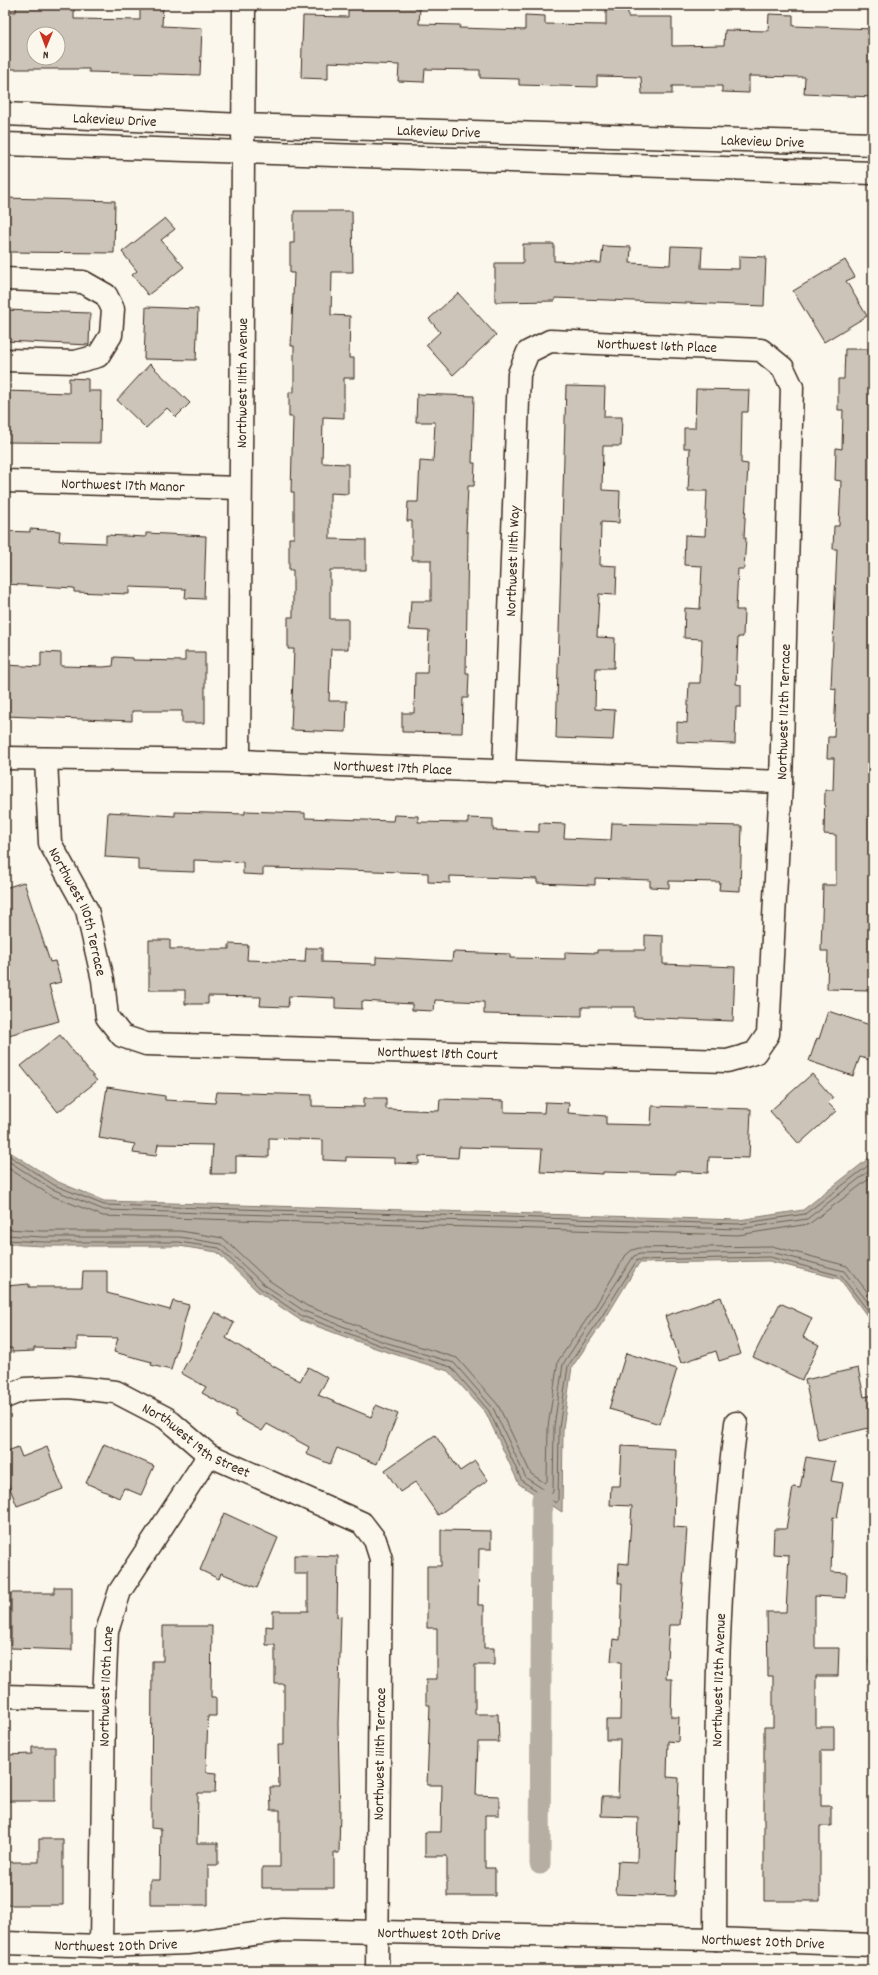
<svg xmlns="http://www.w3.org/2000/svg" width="878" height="1975" font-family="Dekko,sans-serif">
  <rect width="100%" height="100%" fill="#fbf7ec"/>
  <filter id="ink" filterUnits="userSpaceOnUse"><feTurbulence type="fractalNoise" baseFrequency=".025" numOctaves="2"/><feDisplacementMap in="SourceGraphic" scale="8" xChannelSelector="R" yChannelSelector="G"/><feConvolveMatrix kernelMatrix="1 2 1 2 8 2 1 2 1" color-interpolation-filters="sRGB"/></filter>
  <g filter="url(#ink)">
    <!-- water -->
    <g fill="#b6aea2" stroke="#85796d">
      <polygon points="5,1149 56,1181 104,1201 739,1220 803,1210 873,1155 873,1324 840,1279 769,1261 639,1263 605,1319 572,1367 563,1428 562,1512 519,1484 486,1413 448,1371 378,1349 300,1320 257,1291 217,1252 179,1246 43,1246 5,1244"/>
      <polygon points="873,1641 873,1674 869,1662"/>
    </g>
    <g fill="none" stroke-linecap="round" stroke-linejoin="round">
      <!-- shore -->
      <g stroke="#6c5f53" stroke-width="1">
        <polyline points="5,1153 54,1185 104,1205 739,1224 805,1214 873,1162"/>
        <polyline points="5,1159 52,1189 104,1210 738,1229 807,1219 873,1168"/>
        <polyline points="5,1166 50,1195 103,1216 738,1235 809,1224 873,1176"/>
        <polyline points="5,1229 43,1231 180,1231 223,1238 267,1279 307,1306 382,1335 457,1358 498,1405 531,1474 545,1483 547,1481 548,1427 558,1361 593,1310 626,1255 632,1250 639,1248 772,1246 847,1266 873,1299"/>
        <polyline points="5,1235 43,1237 180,1237 221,1244 263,1284 304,1311 381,1341 454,1363 493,1408 526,1478 551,1494 553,1492 554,1427 563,1364 634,1256 640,1254 771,1252 844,1271 873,1309"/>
        <polyline points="5,1240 43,1242 179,1242 219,1248 260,1288 302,1316 379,1345 451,1367 489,1411 522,1481 556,1503 558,1501 559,1428 568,1366 602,1316 637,1260 770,1257 841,1276 873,1317"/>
      </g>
      <!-- canal -->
      <polyline stroke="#b6aea2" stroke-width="21" points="540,1864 542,1499"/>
    </g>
    <!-- building -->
    <g fill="#ccc4b9" stroke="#3b2a1e" fill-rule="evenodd">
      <path d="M16 5H74V19L140 20V5H163L162 26 202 28 200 75 89 72V69H5V11L16 12ZM34 34H58V58H34Z"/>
      <polygon points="348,5 420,7 419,24 460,25 459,28 525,30 525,15 545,16 545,24 606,25 606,10 628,10 628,17 672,17 672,46 724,45 725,30 768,31 769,14 793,15 793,26 873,29 873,97 804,94 805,77 749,76 749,93 722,92 722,86 672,86 672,94 642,94 641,77 597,76 597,87 519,85 519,79 480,78 480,70 425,69 424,82 398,81 399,65 328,62 328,79 301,78 303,16 348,17"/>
      <polygon points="5,198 115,201 114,253 5,252"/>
      <polygon points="294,211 352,211 353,272 332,272 331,315 350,316 349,358 354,358 354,378 344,378 344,418 323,417 322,463 348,464 348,494 330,493 330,539 366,540 366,570 330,570 330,619 348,619 348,649 331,649 329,701 347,701 346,732 291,730 294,649 288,649 288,617 293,617 293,570 289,570 289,538 294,538 294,492 291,492 293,417 289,417 289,392 294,392 294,346 291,346 294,273 290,273 290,243 294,243"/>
      <polygon points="165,218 175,229 161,240 184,267 148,295 132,275 137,271 122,252"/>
      <polygon points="523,244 554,244 554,261 601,263 603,246 631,247 630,263 670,265 671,246 702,247 701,268 739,269 739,256 766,257 764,306 555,298 555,301 495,302 495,263 523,263"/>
      <polygon points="845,260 855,277 846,281 867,316 824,342 793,291"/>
      <polygon points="458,293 496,335 453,375 426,345 440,332 429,319"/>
      <polygon points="146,307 198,309 196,360 144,359"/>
      <polygon points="5,310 90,313 89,345 5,341"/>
      <polygon points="845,349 873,349 873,620 871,659 873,659 873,955 871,954 870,990 827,989 828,951 821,951 823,885 836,885 836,835 824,834 825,790 833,790 834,758 827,758 828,737 834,737 836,689 831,688 837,549 833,549 834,526 839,526 841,481 835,480 836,448 842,449 843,410 838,410 838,379 844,379"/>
      <polygon points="150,364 190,403 176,417 167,408 146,428 117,400"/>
      <polygon points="69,378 88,379 88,391 101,391 100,443 5,442 5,391 69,393"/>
      <polygon points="566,386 605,387 604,417 622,417 621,446 603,446 602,490 620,491 619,523 601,522 600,565 617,566 616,595 599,594 597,637 615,638 614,668 596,668 595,709 615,710 613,740 556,738"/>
      <polygon points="696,389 749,390 748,412 742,412 741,463 748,464 744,538 746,538 744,569 738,569 736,610 744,610 743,637 738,637 736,684 741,685 741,707 736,707 735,744 677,742 677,722 687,723 689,683 700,683 702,639 684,638 685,608 700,609 702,566 684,565 685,535 705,536 707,491 688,491 690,448 684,448 684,428 695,428"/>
      <polygon points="417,394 474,396 472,463 475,463 474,486 468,486 466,532 468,532 466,673 469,673 468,698 463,698 462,733 402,732 402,713 414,713 415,673 427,673 429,631 409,630 411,601 431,601 431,560 412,560 412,521 407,521 408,502 418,502 420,461 433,462 435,422 416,422"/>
      <polygon points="30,529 60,531 59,541 106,543 106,535 146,537 146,533 206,536 204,599 185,598 186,589 129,587 129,594 74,592 74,588 5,584 5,531 30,532"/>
      <polygon points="41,652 61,653 61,666 103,667 113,666 114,657 133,658 133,660 185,661 185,652 205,652 205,723 182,723 182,711 132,711 132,721 5,716 5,665 41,667"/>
      <polygon points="245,811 305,813 305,818 393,821 394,815 418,816 418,822 468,823 468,818 493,819 493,830 539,832 539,823 565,824 564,838 611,840 612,823 742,826 740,891 719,890 720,882 669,881 669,888 650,887 650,880 595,878 595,885 537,883 537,879 450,876 450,883 428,882 428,873 319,869 263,868 263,875 243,874 243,862 194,860 194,872 138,870 138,859 105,857 108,812 175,816 175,812 245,814"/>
      <polygon points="24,882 50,962 55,961 61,982 49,985 59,1021 5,1036 5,888"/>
      <polygon points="645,935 663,936 663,964 735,967 733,1021 634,1017 634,1007 582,1007 582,1016 484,1014 484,1002 435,1000 434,1011 412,1010 412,1004 362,1001 362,1009 335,1008 335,998 289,996 288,1007 260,1006 261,997 208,996 208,1004 185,1004 185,990 149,990 149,940 170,940 170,949 229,949 229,944 248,945 247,960 305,962 306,948 322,948 322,962 376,964 376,957 452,961 453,952 510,954 510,958 565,959 565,952 597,953 597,950 645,950"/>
      <polygon points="828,1011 873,1026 873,1061 860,1057 853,1076 809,1061 817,1038 819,1039"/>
      <polygon points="60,1035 97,1081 58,1112 21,1066"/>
      <polygon points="812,1074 833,1098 828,1103 836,1111 799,1144 770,1111"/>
      <polygon points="107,1087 165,1096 165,1100 215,1103 217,1092 312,1095 312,1106 364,1107 364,1098 386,1098 386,1109 439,1111 440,1099 504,1101 504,1112 544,1113 545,1102 569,1103 568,1113 606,1116 606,1124 651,1125 652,1106 751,1109 749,1158 709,1157 708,1173 676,1171 676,1174 603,1172 603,1174 564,1172 564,1173 540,1172 542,1149 459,1147 458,1158 419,1156 419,1164 395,1163 395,1158 346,1157 346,1161 323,1160 323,1140 269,1138 269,1157 236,1156 236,1174 211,1174 213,1145 158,1144 156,1156 133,1153 135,1144 99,1138"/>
      <polygon points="83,1271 107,1271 107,1293 170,1310 173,1301 189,1305 171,1370 151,1365 152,1362 114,1352 118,1338 77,1337 77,1349 34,1348 34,1351 12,1352 12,1348 5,1349 5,1286 29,1284 29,1287 82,1287"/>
      <polygon points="721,1297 741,1354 719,1361 716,1351 681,1363 665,1316"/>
      <polygon points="780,1303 812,1318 803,1337 819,1345 802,1380 753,1357"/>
      <polygon points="215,1312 234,1323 226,1338 257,1357 300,1381 308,1367 328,1378 318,1395 371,1417 376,1405 398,1414 377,1464 337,1448 330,1464 306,1454 309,1447 267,1424 262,1431 235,1416 237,1412 202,1393 206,1387 181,1373"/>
      <polygon points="626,1353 677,1369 660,1424 609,1409"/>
      <polygon points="858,1368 864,1397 873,1395 873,1427 818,1440 805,1380"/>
      <polygon points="435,1435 460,1471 475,1461 488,1480 438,1515 415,1482 400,1492 385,1470"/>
      <polygon points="104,1444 154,1466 141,1495 124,1488 119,1498 86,1483"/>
      <polygon points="622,1446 676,1449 674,1527 687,1528 680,1625 669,1625 666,1679 672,1679 671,1717 679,1717 678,1742 668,1741 667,1777 679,1778 675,1896 616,1894 618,1861 637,1862 638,1817 601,1816 602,1797 618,1797 620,1740 606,1740 606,1720 620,1720 621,1662 611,1661 613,1639 620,1640 622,1583 618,1583 619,1563 628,1564 632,1506 610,1505 611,1486 620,1486"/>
      <polygon points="18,1447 22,1457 47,1447 63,1489 17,1506 5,1476 5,1452"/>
      <polygon points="806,1457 835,1462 831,1481 843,1483 837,1518 833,1517 831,1572 847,1573 846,1598 815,1596 815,1648 839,1648 838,1676 816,1676 816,1727 834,1727 834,1751 821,1751 821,1806 831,1806 831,1826 820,1826 820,1901 764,1901 764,1727 773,1727 773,1676 768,1676 767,1612 786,1612 789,1555 773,1554 774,1529 786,1529 793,1487 800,1488"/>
      <polygon points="224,1513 278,1538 257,1588 221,1573 219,1579 200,1570"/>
      <polygon points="441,1530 491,1531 491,1549 479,1549 478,1605 484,1605 484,1648 494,1648 494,1665 475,1665 475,1714 498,1714 499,1742 478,1742 476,1795 499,1796 499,1815 485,1815 485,1868 495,1868 495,1896 447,1896 447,1856 425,1856 425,1832 441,1832 442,1785 427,1785 430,1705 426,1705 426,1679 437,1679 437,1628 427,1628 427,1566 441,1566"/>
      <polygon points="294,1555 338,1556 337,1617 341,1616 338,1724 340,1809 339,1853 334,1853 334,1888 262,1888 262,1867 280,1867 280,1810 271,1810 270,1787 279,1787 278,1745 284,1745 284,1684 275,1684 275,1645 266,1645 266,1626 273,1627 273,1611 308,1611 308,1574 294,1574"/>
      <polygon points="54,1587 72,1587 72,1650 11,1648 11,1593 54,1593"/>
      <polygon points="163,1626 212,1626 211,1697 216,1697 216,1716 208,1716 206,1772 216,1773 215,1793 198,1793 197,1843 218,1843 218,1865 208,1865 208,1905 150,1905 150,1880 160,1880 161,1829 151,1828 152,1661 163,1661"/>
      <polygon points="32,1747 55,1747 55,1801 5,1801 5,1755 32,1754"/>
      <polygon points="39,1839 63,1839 63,1905 5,1905 5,1862 39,1862"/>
    </g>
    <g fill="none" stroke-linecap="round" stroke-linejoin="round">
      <defs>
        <g id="minor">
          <path id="s1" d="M5 114 242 125 873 144"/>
          <polyline points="5,144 873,173"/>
          <polyline points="5,279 83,282 106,295 113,309 111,335 98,356 75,362 5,360"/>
          <path id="s2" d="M5 481 240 488"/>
          <path id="s3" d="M5 758 239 761 781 782"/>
          <path id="s4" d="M46 759 50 843 87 910 103 980 107 1017 122 1036 146 1044 727 1061 755 1053 768 1034 781 782 792 387 783 368 761 350 550 341 528 352 519 374 504 771"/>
          <path id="s5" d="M239 761 244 5"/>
          <path id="s6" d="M5 1397 25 1389 69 1387 116 1392 166 1418 209 1455 362 1523 375 1540 381 1559 377 1970"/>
          <polyline points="5,1696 104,1699"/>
          <path id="s7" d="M715 1939C716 1767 714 1594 736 1423"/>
          <path id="s8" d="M5 1943 101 1946 188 1943 283 1930 715 1939 873 1945"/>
          <path id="s9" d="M101 1946 104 1699 107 1631 120 1591 209 1455"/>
        </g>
      </defs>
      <!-- minor casing -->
      <use href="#minor" stroke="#3b2a1e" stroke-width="25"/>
      <!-- minor -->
      <use href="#minor" stroke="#fbf7ec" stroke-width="22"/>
    </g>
  </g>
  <g text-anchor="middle" stroke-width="3.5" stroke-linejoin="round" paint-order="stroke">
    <!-- street labels -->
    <g font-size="15" fill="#3b2a1e" stroke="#fbf7ec">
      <text dy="5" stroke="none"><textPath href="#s1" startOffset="110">Lakeview Drive</textPath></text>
      <text dy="5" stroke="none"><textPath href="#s1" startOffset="434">Lakeview Drive</textPath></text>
      <text dy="5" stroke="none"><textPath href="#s1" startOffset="758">Lakeview Drive</textPath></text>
      <text transform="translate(657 345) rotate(2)" y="5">Northwest 16th Place</text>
      <text dy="5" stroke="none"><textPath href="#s5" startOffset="378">Northwest 111th Avenue</textPath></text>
      <text dy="5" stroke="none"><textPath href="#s2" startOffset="118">Northwest 17th Manor</textPath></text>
      <text transform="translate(512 561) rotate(-88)" y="5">Northwest 111th Way</text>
      <text dy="5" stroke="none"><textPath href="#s4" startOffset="1275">Northwest 112th Terrace</textPath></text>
      <text dy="5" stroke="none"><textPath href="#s3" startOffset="388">Northwest 17th Place</textPath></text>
      <text dy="5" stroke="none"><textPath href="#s4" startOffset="159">Northwest 110th Terrace</textPath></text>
      <text dy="5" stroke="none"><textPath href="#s4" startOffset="611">Northwest 18th Court</textPath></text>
      <text dy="5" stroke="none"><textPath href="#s6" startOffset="207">Northwest 19th Street</textPath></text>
      <text dy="5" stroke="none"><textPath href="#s7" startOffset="259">Northwest 112th Avenue</textPath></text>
      <text dy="5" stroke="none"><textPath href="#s9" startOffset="260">Northwest 110th Lane</textPath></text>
      <text transform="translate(379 1754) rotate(-89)" y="5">Northwest 111th Terrace</text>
      <text dy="5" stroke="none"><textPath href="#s8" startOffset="435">Northwest 20th Drive</textPath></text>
      <text dy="5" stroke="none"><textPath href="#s8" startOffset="759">Northwest 20th Drive</textPath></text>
      <text dy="5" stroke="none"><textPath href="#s8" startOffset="111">Northwest 20th Drive</textPath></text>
    </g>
  </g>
  <!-- margin -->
  <rect width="878" height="1975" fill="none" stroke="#fbf7ec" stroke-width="20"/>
  <rect x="10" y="10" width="858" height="1955" fill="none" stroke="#3b2a1e" stroke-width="1.5" filter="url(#ink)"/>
  <!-- north arrow -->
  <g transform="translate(46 46) rotate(181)"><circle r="19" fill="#fbf7ec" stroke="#aea59a"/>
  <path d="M0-3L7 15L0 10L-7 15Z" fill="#c8321e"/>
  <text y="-6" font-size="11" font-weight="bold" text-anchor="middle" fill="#3b2a1e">N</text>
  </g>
</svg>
